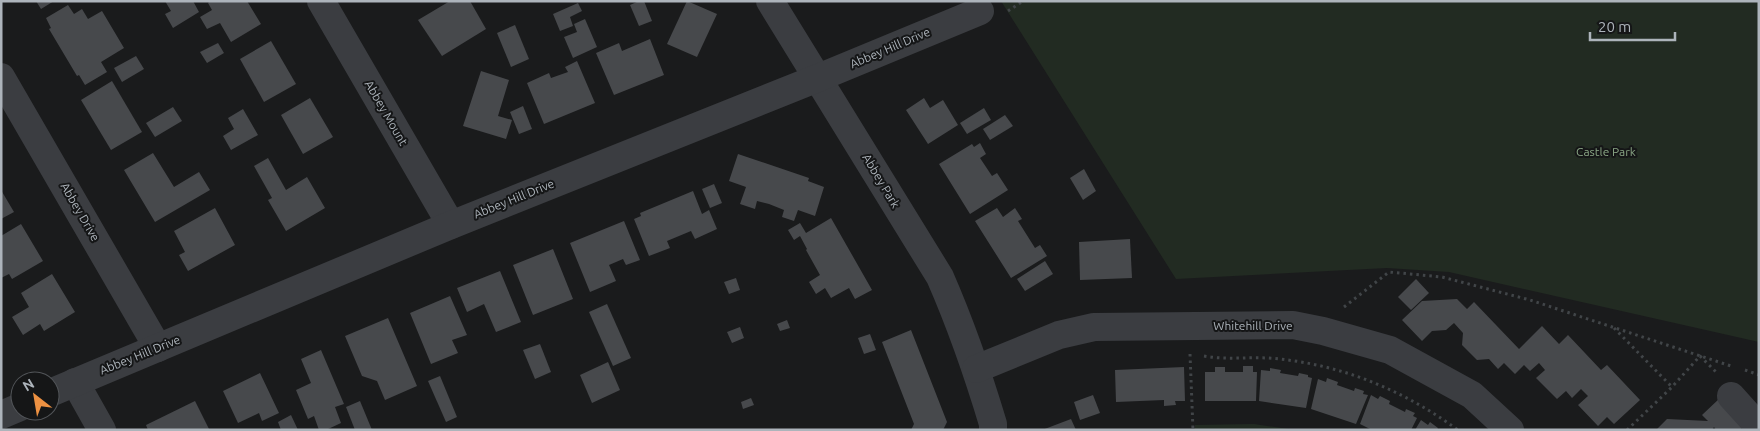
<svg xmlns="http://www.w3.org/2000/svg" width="1760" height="431" font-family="Ubuntu,sans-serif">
  <rect width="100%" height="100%" fill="#1a1b1c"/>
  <!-- green -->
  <g fill="#222b22">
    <polygon points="1001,1 1759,1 1759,342 1449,272 1387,268 1176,279"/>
    <polygon points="1254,424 1295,430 1195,430 1195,425"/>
  </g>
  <!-- building -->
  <g fill="#47494c">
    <polygon points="36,1 54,1 41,9"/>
    <polygon points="165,1 193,1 199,12 173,28 165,14 171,11"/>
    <polygon points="210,1 247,1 261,24 231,42 220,23 207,29 200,17 212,10 208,3"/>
    <polygon points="450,1 470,1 486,29 442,56 418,20"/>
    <polygon points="639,1 644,1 652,21 639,26 630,5"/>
    <polygon points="687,1 717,14 697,57 667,44"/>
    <polygon points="578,3 582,11 570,17 573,26 560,31 553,14"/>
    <polygon points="68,5 74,14 82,9 88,19 102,11 124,48 101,62 107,72 85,85 79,75 77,76 49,29 51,28 46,18"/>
    <polygon points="585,19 597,47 573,58 564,37 577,32 574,24"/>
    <polygon points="515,25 529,59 511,67 497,33"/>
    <polygon points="650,39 664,75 614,95 596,53 619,43 622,51"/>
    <polygon points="271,41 296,84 264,102 240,59"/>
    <polygon points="218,43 224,53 207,63 200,52"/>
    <polygon points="136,56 144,69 122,82 114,68"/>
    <polygon points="577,61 595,103 544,124 527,83 549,73 551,78 568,72 565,67"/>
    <polygon points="481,71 509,80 498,116 512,120 506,139 463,126"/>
    <polygon points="112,81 142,132 111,150 81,100"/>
    <polygon points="310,98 333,137 303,154 281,115"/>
    <polygon points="924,98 930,108 943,100 958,125 928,144 906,110"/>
    <polygon points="523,106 532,129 519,134 510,112"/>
    <polygon points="173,107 182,121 155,137 146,123"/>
    <polygon points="984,108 991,120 967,134 960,123"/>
    <polygon points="243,109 258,135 231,150 223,136 234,129 228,118"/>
    <polygon points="1005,115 1013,126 990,140 983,129"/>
    <polygon points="980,143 986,154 980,158 992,176 997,173 1008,190 970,214 939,164 972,144 974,147"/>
    <polygon points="153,153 174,187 199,172 210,190 155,222 124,170"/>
    <polygon points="738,154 809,178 808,181 824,187 815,216 798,210 794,221 782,217 784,210 769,204 757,201 755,209 740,204 746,187 729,181"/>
    <polygon points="268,158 286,190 307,177 325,208 286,231 268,200 272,198 254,166"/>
    <polygon points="1084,169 1096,191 1083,200 1070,178"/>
    <polygon points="714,184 722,203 710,208 702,189"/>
    <polygon points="1,190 14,212 1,219"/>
    <polygon points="693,191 702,214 709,210 717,229 695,239 691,231 667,241 670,248 649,256 634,219 641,216 640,213"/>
    <polygon points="215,208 235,245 188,271 179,255 185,252 174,231"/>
    <polygon points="997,208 1003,217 1015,208 1022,219 1018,221 1035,248 1040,245 1047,256 1011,278 975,221"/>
    <polygon points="831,218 872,290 855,299 849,288 831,298 825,288 816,294 809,282 820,275 806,250 807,249 800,236 794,240 788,230 800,223 806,233"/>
    <polygon points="624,221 640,260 626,265 623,259 609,265 616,281 590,292 570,243"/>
    <polygon points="21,224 43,261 12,279 9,274 1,278 1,236"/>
    <polygon points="1130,239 1132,278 1080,280 1079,242"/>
    <polygon points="553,249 573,299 533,315 513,265"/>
    <polygon points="1045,261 1053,274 1025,291 1017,279"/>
    <polygon points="500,271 521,322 496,332 484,304 467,312 457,288"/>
    <polygon points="52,274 75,312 44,331 40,324 23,335 12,317 29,307 21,293"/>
    <polygon points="736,278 740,290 729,294 724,282"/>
    <polygon points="1416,279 1429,293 1411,310 1398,297"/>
    <polygon points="450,296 467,335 452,340 458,353 431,364 410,313"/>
    <polygon points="1457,299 1467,309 1474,302 1519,349 1542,326 1559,344 1568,335 1601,370 1607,365 1640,400 1614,424 1607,417 1598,426 1578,405 1588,396 1581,389 1572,398 1566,391 1557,399 1536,378 1545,370 1539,363 1530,371 1524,365 1515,374 1504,363 1498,369 1489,359 1477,360 1462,345 1463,333 1454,323 1446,330 1432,331 1422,341 1402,320 1422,301"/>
    <polygon points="607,304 631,358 613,366 589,312"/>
    <polygon points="388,318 417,386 385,400 377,381 362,376 345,336"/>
    <polygon points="787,320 790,328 780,331 777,324"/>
    <polygon points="740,327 744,338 732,343 727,332"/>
    <polygon points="911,330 947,422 943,430 911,430 914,424 882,342"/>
    <polygon points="870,334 876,350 864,354 858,338"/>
    <polygon points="540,344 551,372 535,379 523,350"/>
    <polygon points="321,350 344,404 335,407 341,423 326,430 319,430 314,416 308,419 296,390 311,383 301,359"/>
    <polygon points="608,362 620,390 592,403 580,375"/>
    <polygon points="1243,366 1253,366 1253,372 1257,372 1256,401 1205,401 1205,372 1215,372 1215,367 1225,367 1225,372 1243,372"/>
    <polygon points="1184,367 1185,401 1175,401 1176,405 1164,406 1164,400 1116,402 1115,370"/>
    <polygon points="1270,368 1281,370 1280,373 1298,376 1299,373 1308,375 1308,377 1312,378 1306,408 1259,401 1261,370 1270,371"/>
    <polygon points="260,373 279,413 262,421 259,413 238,423 223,391"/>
    <polygon points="440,376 457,417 446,422 428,381"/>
    <polygon points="1327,378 1338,382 1337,385 1354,391 1355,388 1364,391 1363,394 1368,395 1356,424 1311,409 1318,379 1326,382"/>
    <polygon points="1093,395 1100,413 1080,420 1074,402"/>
    <polygon points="1371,395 1378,399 1380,396 1390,401 1389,404 1405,412 1406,409 1415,413 1413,416 1417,418 1411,430 1372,430 1360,424"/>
    <polygon points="751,398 754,405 743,409 741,402"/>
    <polygon points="1720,398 1745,425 1740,430 1716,430 1714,427 1712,430 1656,430 1667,419 1708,421 1702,415"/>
    <polygon points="195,401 209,429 148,430 146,425"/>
    <polygon points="360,401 372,430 355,430 346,407"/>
    <polygon points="291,415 298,430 281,430 278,422"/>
    <polygon points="1071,419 1076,430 1042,430"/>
    <polygon points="1421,420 1428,425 1430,422 1438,428 1437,430 1415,430"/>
  </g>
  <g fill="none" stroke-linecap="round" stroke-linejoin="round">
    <!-- path -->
    <g stroke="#414548" stroke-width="3" stroke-dasharray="2.5 4" stroke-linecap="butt">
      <polyline points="1008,11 1023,1"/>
      <polyline points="1344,307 1389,272 1442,277 1530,300 1734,367"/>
      <polyline points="1614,328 1672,387"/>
      <polyline points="1190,354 1193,430"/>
      <path d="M1204 356C1225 360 1247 357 1268 358 1338 363 1402 389 1458 430"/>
      <polyline points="1745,370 1759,375"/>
      <polyline points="1627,430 1672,387 1700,356 1717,373"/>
    </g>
    <!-- minor -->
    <g stroke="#3b3d41" stroke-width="28">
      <polyline points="321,1 451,225"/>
      <path d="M770 1 940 277C961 325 978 374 993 424V430"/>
      <polyline points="1,77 158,348"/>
      <polyline points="976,369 1059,335 1094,327 1293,325 1323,331 1390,350 1472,395 1510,430"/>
      <polyline points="75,382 102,430"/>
      <polyline points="50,393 451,225 818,78 980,11"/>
      <polyline points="1731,396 1759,427"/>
      <polyline points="1,415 20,407"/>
    </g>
  </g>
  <g text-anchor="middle" stroke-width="4" stroke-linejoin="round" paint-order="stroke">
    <!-- street labels -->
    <g font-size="12" fill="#adb4bb" stroke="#151617">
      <text transform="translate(890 48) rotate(-23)" y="4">Abbey Hill Drive</text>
      <text transform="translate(386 113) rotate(60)" y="4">Abbey Mount</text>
      <text transform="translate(881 181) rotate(59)" y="4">Abbey Park</text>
      <text transform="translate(514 199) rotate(-22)" y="4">Abbey Hill Drive</text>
      <text transform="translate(80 212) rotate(60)" y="4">Abbey Drive</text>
      <text x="1253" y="330">Whitehill Drive</text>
      <text transform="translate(140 355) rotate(-22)" y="4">Abbey Hill Drive</text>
    </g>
    <!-- park labels -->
    <g font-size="12" fill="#8aa685" stroke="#151617">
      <text x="1606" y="156">Castle Park</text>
    </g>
  </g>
  <!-- border -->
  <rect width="1760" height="431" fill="none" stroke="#adb4bb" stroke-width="5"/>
  <!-- north arrow -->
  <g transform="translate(35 396) rotate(329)"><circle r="24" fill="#151617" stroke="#525559"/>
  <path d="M0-4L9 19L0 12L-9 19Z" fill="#ed9142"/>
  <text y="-8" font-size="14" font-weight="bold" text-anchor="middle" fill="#adb4bb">N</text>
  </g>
  <!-- scale -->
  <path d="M1590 32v8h85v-8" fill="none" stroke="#adb4bb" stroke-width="2.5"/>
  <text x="1598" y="32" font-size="15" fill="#adb4bb" stroke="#151617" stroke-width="4" paint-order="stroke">20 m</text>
</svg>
